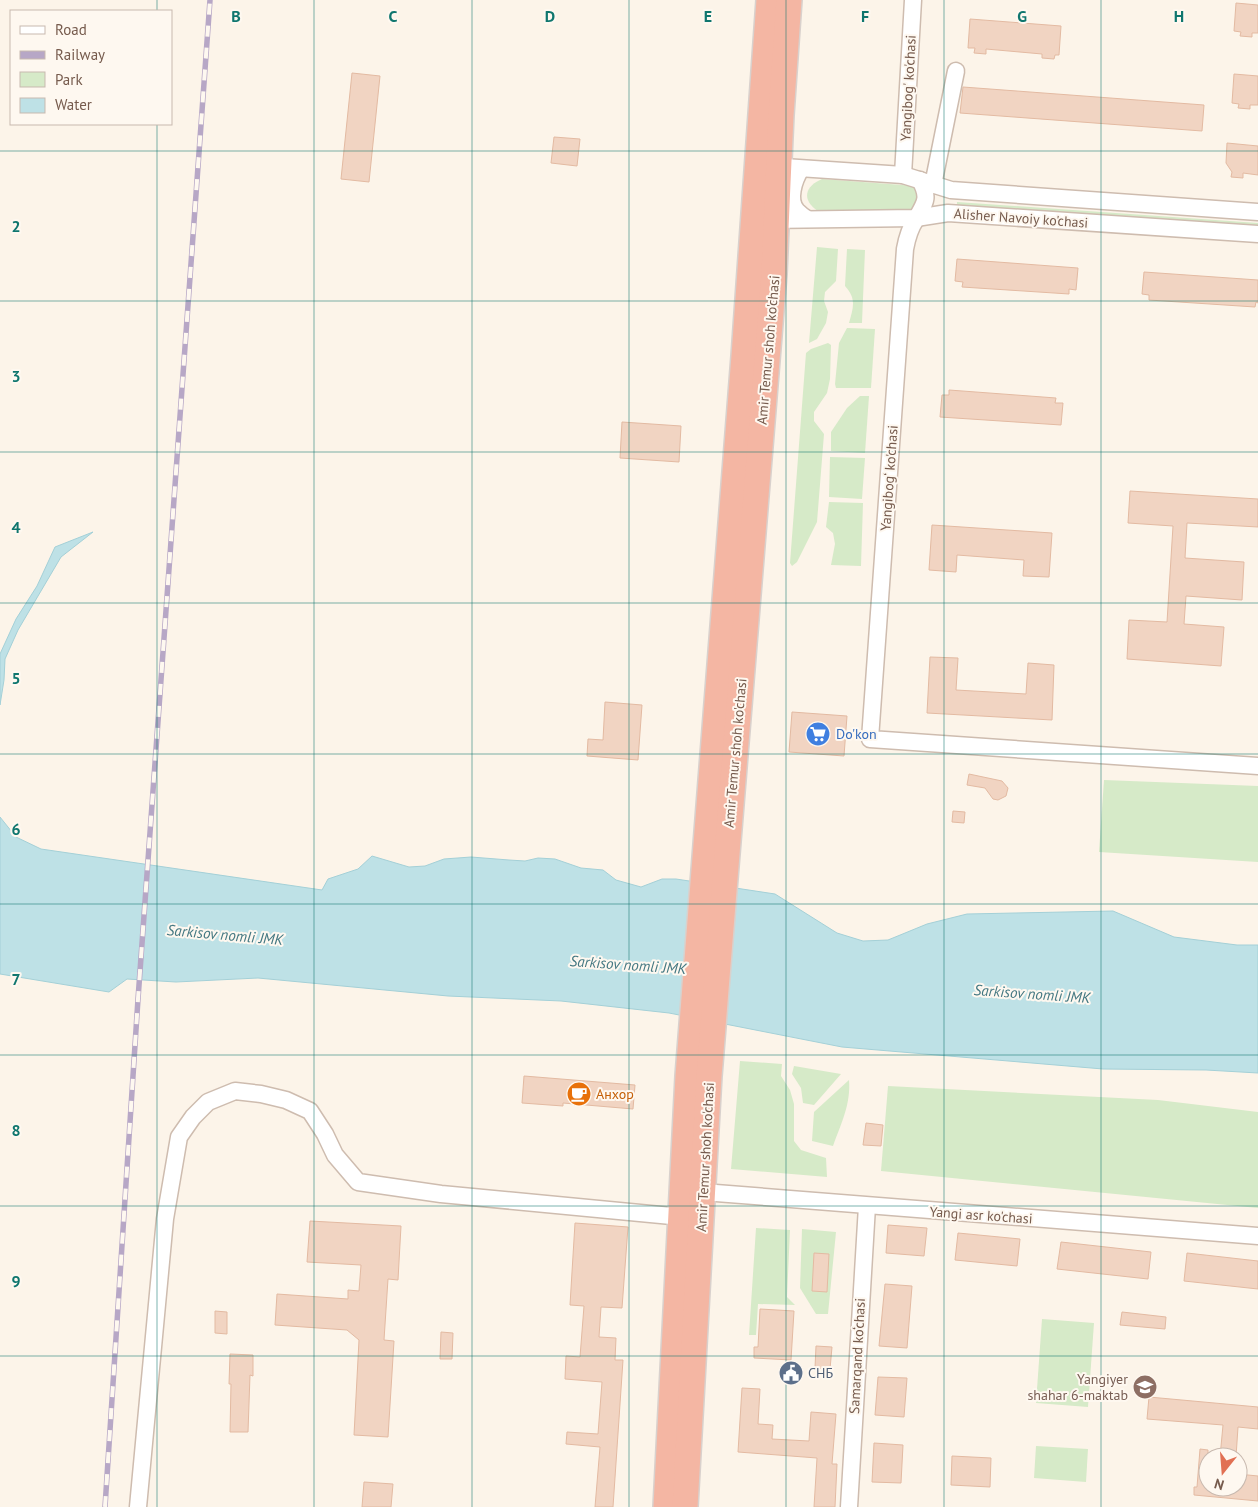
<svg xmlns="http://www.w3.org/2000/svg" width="1258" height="1507" font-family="'PT Sans',sans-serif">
  <rect width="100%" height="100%" fill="#fcf4e9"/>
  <!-- green -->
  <g fill="#d6eac8">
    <path d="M822 179 916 186 926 194 914 218 818 211C801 200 805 186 822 179Z"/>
    <polygon points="957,202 1258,223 1258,228 957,208"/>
    <polygon points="817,247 838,249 836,281 825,292 824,301 828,312 826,323 817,339 809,343"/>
    <path d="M847 249 865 250 862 323H849C853 308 857 299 845 286Z"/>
    <polygon points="847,328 875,329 871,388 836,388 835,384 839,343"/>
    <polygon points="828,343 831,345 830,379 827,393 814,412 814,421 824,434 817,522 797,562 792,566 790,563 806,353 811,349"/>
    <polygon points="860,396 869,396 865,453 831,451 831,432 847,408"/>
    <polygon points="830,457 865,458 862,499 829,497"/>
    <polygon points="829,502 863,503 861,566 831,565 835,544 833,533 826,527"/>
    <polygon points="1104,780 1258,786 1258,862 1099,852"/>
    <polygon points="740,1061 782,1064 781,1076 790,1090 794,1104 794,1141 801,1150 826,1158 827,1177 731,1169"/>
    <polygon points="794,1066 841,1074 814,1105 803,1103 801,1088 792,1074"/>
    <path d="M849 1080C851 1104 841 1124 833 1146L812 1141 814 1112Z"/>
    <polygon points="888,1086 1158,1100 1258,1112 1258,1208 881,1171"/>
    <polygon points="756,1228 790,1230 787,1297 795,1305 758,1304 756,1335 749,1335"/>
    <polygon points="802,1229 836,1232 828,1314 816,1314 800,1288"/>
    <polygon points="1042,1319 1094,1323 1088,1407 1036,1403"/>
    <polygon points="1036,1446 1088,1449 1086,1482 1034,1478"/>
  </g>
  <!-- water -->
  <g fill="#bee1e6" stroke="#a4d0d7">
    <polygon points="93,532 61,557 18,630 5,659 4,680 0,705 0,654 16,619 37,586 55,547"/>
    <polygon points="0,817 16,837 41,849 322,890 328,879 358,869 372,856 409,867 425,866 444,859 471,857 509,860 525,861 538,858 555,859 581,868 603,870 616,880 641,887 662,879 676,879 775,894 837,933 863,941 888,940 927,924 967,914 1113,911 1174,937 1237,945 1258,945 1258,1073 1206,1070 1103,1069 842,1047 669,1013 561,1001 448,996 258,978 176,982 127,979 109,992 0,974"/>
  </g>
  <!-- building -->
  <g fill="#f1d4c2" stroke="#e3baa2">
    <polygon points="1236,3 1258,5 1258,33 1252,33 1252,37 1240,36 1241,32 1234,31"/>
    <polygon points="970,19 1061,26 1059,55 1055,55 1054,59 1042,58 1042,54 986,49 986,54 974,53 975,48 968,48"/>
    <polygon points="352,73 380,76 369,182 341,179"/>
    <polygon points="1234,74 1258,76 1258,105 1250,105 1250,109 1238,108 1239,104 1232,103"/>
    <polygon points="963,87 1204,105 1202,131 960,113"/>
    <polygon points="554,137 580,139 577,166 551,163"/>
    <polygon points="1227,143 1258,146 1258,175 1243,173 1243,178 1231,177 1232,172 1226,163"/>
    <polygon points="957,259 1078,268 1076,290 1069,289 1069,294 962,287 963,282 955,281"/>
    <polygon points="1144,272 1258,280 1258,303 1256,302 1255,307 1149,300 1149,295 1142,294"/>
    <polygon points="949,390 1056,398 1055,403 1063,403 1061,425 940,417 942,395 949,395"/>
    <polygon points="622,422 681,426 679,462 620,458"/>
    <polygon points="1130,491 1258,499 1258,527 1187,523 1185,558 1244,562 1242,600 1186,596 1184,624 1224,627 1221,666 1127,659 1129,620 1167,622 1173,526 1128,523"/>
    <polygon points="932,525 1052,533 1049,577 1023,576 1024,560 957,555 956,572 929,570"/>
    <polygon points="930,657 958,658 956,690 1026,694 1028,663 1054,665 1052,720 927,713"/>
    <polygon points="605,702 642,705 638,760 587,756 588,739 603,740"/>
    <polygon points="792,712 847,716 844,756 789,752"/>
    <polygon points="969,774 1002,781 1008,788 1006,796 998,800 993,799 985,788 967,785"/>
    <polygon points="953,811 965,812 964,823 952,822"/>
    <polygon points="524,1076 635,1085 633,1109 563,1103 563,1106 522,1103"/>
    <polygon points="866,1123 883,1125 881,1146 863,1145"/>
    <polygon points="310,1221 401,1226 398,1280 388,1279 384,1340 394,1341 388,1437 354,1435 359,1340 347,1330 275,1325 277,1294 348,1299 348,1290 359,1291 361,1265 307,1262"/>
    <polygon points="575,1223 628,1227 622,1308 601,1307 599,1337 616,1338 615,1360 623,1360 613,1507 595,1507 600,1447 566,1444 567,1432 598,1434 602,1382 565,1379 566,1356 580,1357 584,1306 570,1305"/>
    <polygon points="888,1225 927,1228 924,1256 886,1253"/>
    <polygon points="958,1233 1020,1239 1017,1266 955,1260"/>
    <polygon points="1061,1242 1151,1252 1148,1279 1057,1269"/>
    <polygon points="814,1253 829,1254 827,1292 812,1291"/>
    <polygon points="1187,1253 1258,1261 1258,1289 1184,1281"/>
    <polygon points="885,1284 912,1286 907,1348 879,1346"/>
    <polygon points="760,1309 794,1311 791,1360 754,1358 754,1347 758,1347"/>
    <polygon points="215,1311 227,1312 227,1334 215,1333"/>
    <polygon points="1122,1312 1166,1317 1165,1329 1120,1325"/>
    <polygon points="441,1332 453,1333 452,1359 440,1359"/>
    <polygon points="816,1346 832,1347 830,1369 815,1368"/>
    <polygon points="230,1354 253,1355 253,1376 250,1375 248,1432 230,1432 231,1384 229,1384"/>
    <polygon points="878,1377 907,1378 904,1417 875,1415"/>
    <polygon points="742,1388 760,1389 758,1424 773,1425 772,1439 809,1441 811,1412 836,1414 832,1464 837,1464 835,1507 814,1507 817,1458 738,1452"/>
    <polygon points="1149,1397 1258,1407 1258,1429 1238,1427 1236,1457 1220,1457 1223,1425 1147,1419"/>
    <polygon points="874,1443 903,1445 901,1483 872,1482"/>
    <polygon points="1200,1449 1208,1450 1208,1487 1238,1487 1238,1474 1258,1476 1258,1501 1194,1495 1194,1487 1197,1487"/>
    <polygon points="952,1456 991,1458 990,1487 951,1485"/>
    <polygon points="364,1482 393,1484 391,1507 362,1507"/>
  </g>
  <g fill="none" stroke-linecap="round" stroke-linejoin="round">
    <defs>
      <g id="minor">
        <polyline points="769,166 903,175 951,190 1258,212"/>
        <path d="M801 169C794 180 787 200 797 211 800 214 804 217 807 219"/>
        <polyline points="903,175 913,0"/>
        <path d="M920 180C930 198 925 203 916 219 910 228 907 238 905 249L870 739 1258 766"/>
        <polyline points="933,185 956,71"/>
        <polyline points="768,220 916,218 948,213 1258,234"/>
        <polyline points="703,1192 1258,1236"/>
        <polyline points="138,1507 165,1219 179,1137 193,1117 208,1102 235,1091 261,1094 286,1100 310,1111 325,1134 335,1155 358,1182 441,1194 682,1217"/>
        <polyline points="849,1507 867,1206"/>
      </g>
      <g id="highway">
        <polyline points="666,1507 688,1076 744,356 769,0"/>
        <polyline points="685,1507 709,1076 774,274 781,115 789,0"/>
      </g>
    </defs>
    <!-- minor casing -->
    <use href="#minor" stroke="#cebcaf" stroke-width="19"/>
    <!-- highway casing -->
    <use href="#highway" stroke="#d9d1cd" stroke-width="28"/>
    <!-- minor -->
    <use href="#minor" stroke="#fff" stroke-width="16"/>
    <!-- highway -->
    <use href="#highway" stroke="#f4b6a3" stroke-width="25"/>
    <defs>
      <polyline id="rail" points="105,1507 138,999 210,0"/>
    </defs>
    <!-- rail casing -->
    <use href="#rail" stroke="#b7a7c6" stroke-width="5.5"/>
    <!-- rail -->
    <use href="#rail" stroke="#fef8f0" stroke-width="4" stroke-dasharray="11" stroke-linecap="butt"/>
  </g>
  <!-- grid -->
  <path fill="none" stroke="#0f766e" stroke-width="1" stroke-opacity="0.55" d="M157 0V11M314 0V1507M472 0V1507M629 0V1507M786 0V1507M944 0V1507M1101 0V1507M157 124V1507M0 151H1258M0 301H1258M0 452H1258M0 603H1258M0 754H1258M0 904H1258M0 1055H1258M0 1206H1258M0 1356H1258"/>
  <!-- icons -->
  <defs>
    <symbol id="supermarket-disc" viewBox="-11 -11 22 22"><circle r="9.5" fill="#3f7fe0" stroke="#fef8f0"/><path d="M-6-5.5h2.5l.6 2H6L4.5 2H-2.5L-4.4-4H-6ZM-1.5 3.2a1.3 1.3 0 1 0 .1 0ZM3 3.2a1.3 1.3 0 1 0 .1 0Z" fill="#fff"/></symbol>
    <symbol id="cafe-disc" viewBox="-11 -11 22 22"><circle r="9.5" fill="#e8710a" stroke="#fef8f0"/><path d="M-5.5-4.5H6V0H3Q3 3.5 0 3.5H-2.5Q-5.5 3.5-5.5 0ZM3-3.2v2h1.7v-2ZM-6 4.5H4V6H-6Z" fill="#fff"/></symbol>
    <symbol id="civic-disc" viewBox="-11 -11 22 22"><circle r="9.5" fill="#5c6f8a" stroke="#fef8f0"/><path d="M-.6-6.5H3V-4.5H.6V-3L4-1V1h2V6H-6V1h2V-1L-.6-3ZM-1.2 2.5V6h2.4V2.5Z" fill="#fff"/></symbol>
    <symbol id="school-disc" viewBox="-11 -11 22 22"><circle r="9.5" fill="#8d6e63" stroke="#fef8f0"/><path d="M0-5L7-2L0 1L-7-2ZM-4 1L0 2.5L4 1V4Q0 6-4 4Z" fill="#fff"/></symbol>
  </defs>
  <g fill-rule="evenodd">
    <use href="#supermarket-disc" x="804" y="720" width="28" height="28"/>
    <use href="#cafe-disc" x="565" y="1080" width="28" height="28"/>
    <use href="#civic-disc" x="777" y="1359" width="28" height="28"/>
    <use href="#school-disc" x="1131" y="1373" width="28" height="28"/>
  </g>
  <g text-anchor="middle" stroke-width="4" stroke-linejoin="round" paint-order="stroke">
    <!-- street labels -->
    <g font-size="14" fill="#765b4d" stroke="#fef8f0">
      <text transform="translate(908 88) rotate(-87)" y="5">Yangibog' ko'chasi</text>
      <text transform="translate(1021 218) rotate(4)" y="5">Alisher Navoiy ko'chasi</text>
      <text transform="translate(768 350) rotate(-85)" y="5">Amir Temur shoh ko'chasi</text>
      <text transform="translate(889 478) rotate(-86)" y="5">Yangibog‘ ko'chasi</text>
      <text transform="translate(735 753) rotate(-85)" y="5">Amir Temur shoh ko'chasi</text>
      <text transform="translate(705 1157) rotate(-87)" y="5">Amir Temur shoh ko'chasi</text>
      <text transform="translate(981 1215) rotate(4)" y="5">Yangi asr ko'chasi</text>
      <text transform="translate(857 1356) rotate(-87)" y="5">Samarqand ko‘chasi</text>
    </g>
    <!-- shop labels -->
    <g font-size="14" fill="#366cbe" stroke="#fef8f0" text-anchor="start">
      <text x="836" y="739">Do'kon</text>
    </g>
    <!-- food labels -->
    <g font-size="14" fill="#c56008" stroke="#fef8f0" text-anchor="start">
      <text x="596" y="1099">Анхор</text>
    </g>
    <!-- service labels -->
    <g font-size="14" fill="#4e5e75" stroke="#fef8f0" text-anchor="start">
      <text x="808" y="1378">СНБ</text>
    </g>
    <!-- education labels -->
    <g font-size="14" fill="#785e54" stroke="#fef8f0" text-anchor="end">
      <text x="1128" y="1384">Yangiyer<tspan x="1128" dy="16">shahar 6-maktab</tspan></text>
    </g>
    <!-- water labels -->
    <g font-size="15" font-style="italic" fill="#447882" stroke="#fef8f0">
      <text transform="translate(225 935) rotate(5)" y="5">Sarkisov nomli JMK</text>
      <text transform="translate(628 965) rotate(4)" y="5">Sarkisov nomli JMK</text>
      <text transform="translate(1032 994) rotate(4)" y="5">Sarkisov nomli JMK</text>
    </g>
  </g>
  <g font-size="16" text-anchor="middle" font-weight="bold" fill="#0f766e" stroke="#fef8f0" stroke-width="4" stroke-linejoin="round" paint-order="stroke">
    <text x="236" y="22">B</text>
    <text x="393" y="22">C</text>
    <text x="550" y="22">D</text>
    <text x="708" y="22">E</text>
    <text x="865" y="22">F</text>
    <text x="1022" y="22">G</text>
    <text x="1179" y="22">H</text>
    <text x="16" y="232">2</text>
    <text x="16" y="382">3</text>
    <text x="16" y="533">4</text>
    <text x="16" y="684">5</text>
    <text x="16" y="835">6</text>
    <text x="16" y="985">7</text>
    <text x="16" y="1136">8</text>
    <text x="16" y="1287">9</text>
  </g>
  <!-- legend -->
  <rect x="10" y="10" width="162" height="115" fill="#fef8f0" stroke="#c8b9af"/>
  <rect x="20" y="26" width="25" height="8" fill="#ffffff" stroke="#c8b9af"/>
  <text x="55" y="35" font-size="15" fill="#765b4d">Road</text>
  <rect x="20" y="51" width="25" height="8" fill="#b7a7c6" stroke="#c8b9af"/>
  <text x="55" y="60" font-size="15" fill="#765b4d">Railway</text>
  <rect x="20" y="72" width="25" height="15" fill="#d6eac8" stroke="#c8b9af"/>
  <text x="55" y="85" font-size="15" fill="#765b4d">Park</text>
  <rect x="20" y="98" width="25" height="15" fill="#bee1e6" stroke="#c8b9af"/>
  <text x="55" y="110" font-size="15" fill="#765b4d">Water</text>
  <!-- north arrow -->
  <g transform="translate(1223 1472) rotate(197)"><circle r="24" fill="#fef8f0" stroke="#c8b9af"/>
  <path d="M0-4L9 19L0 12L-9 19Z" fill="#e17053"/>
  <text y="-8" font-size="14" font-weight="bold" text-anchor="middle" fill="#765b4d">N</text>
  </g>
</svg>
